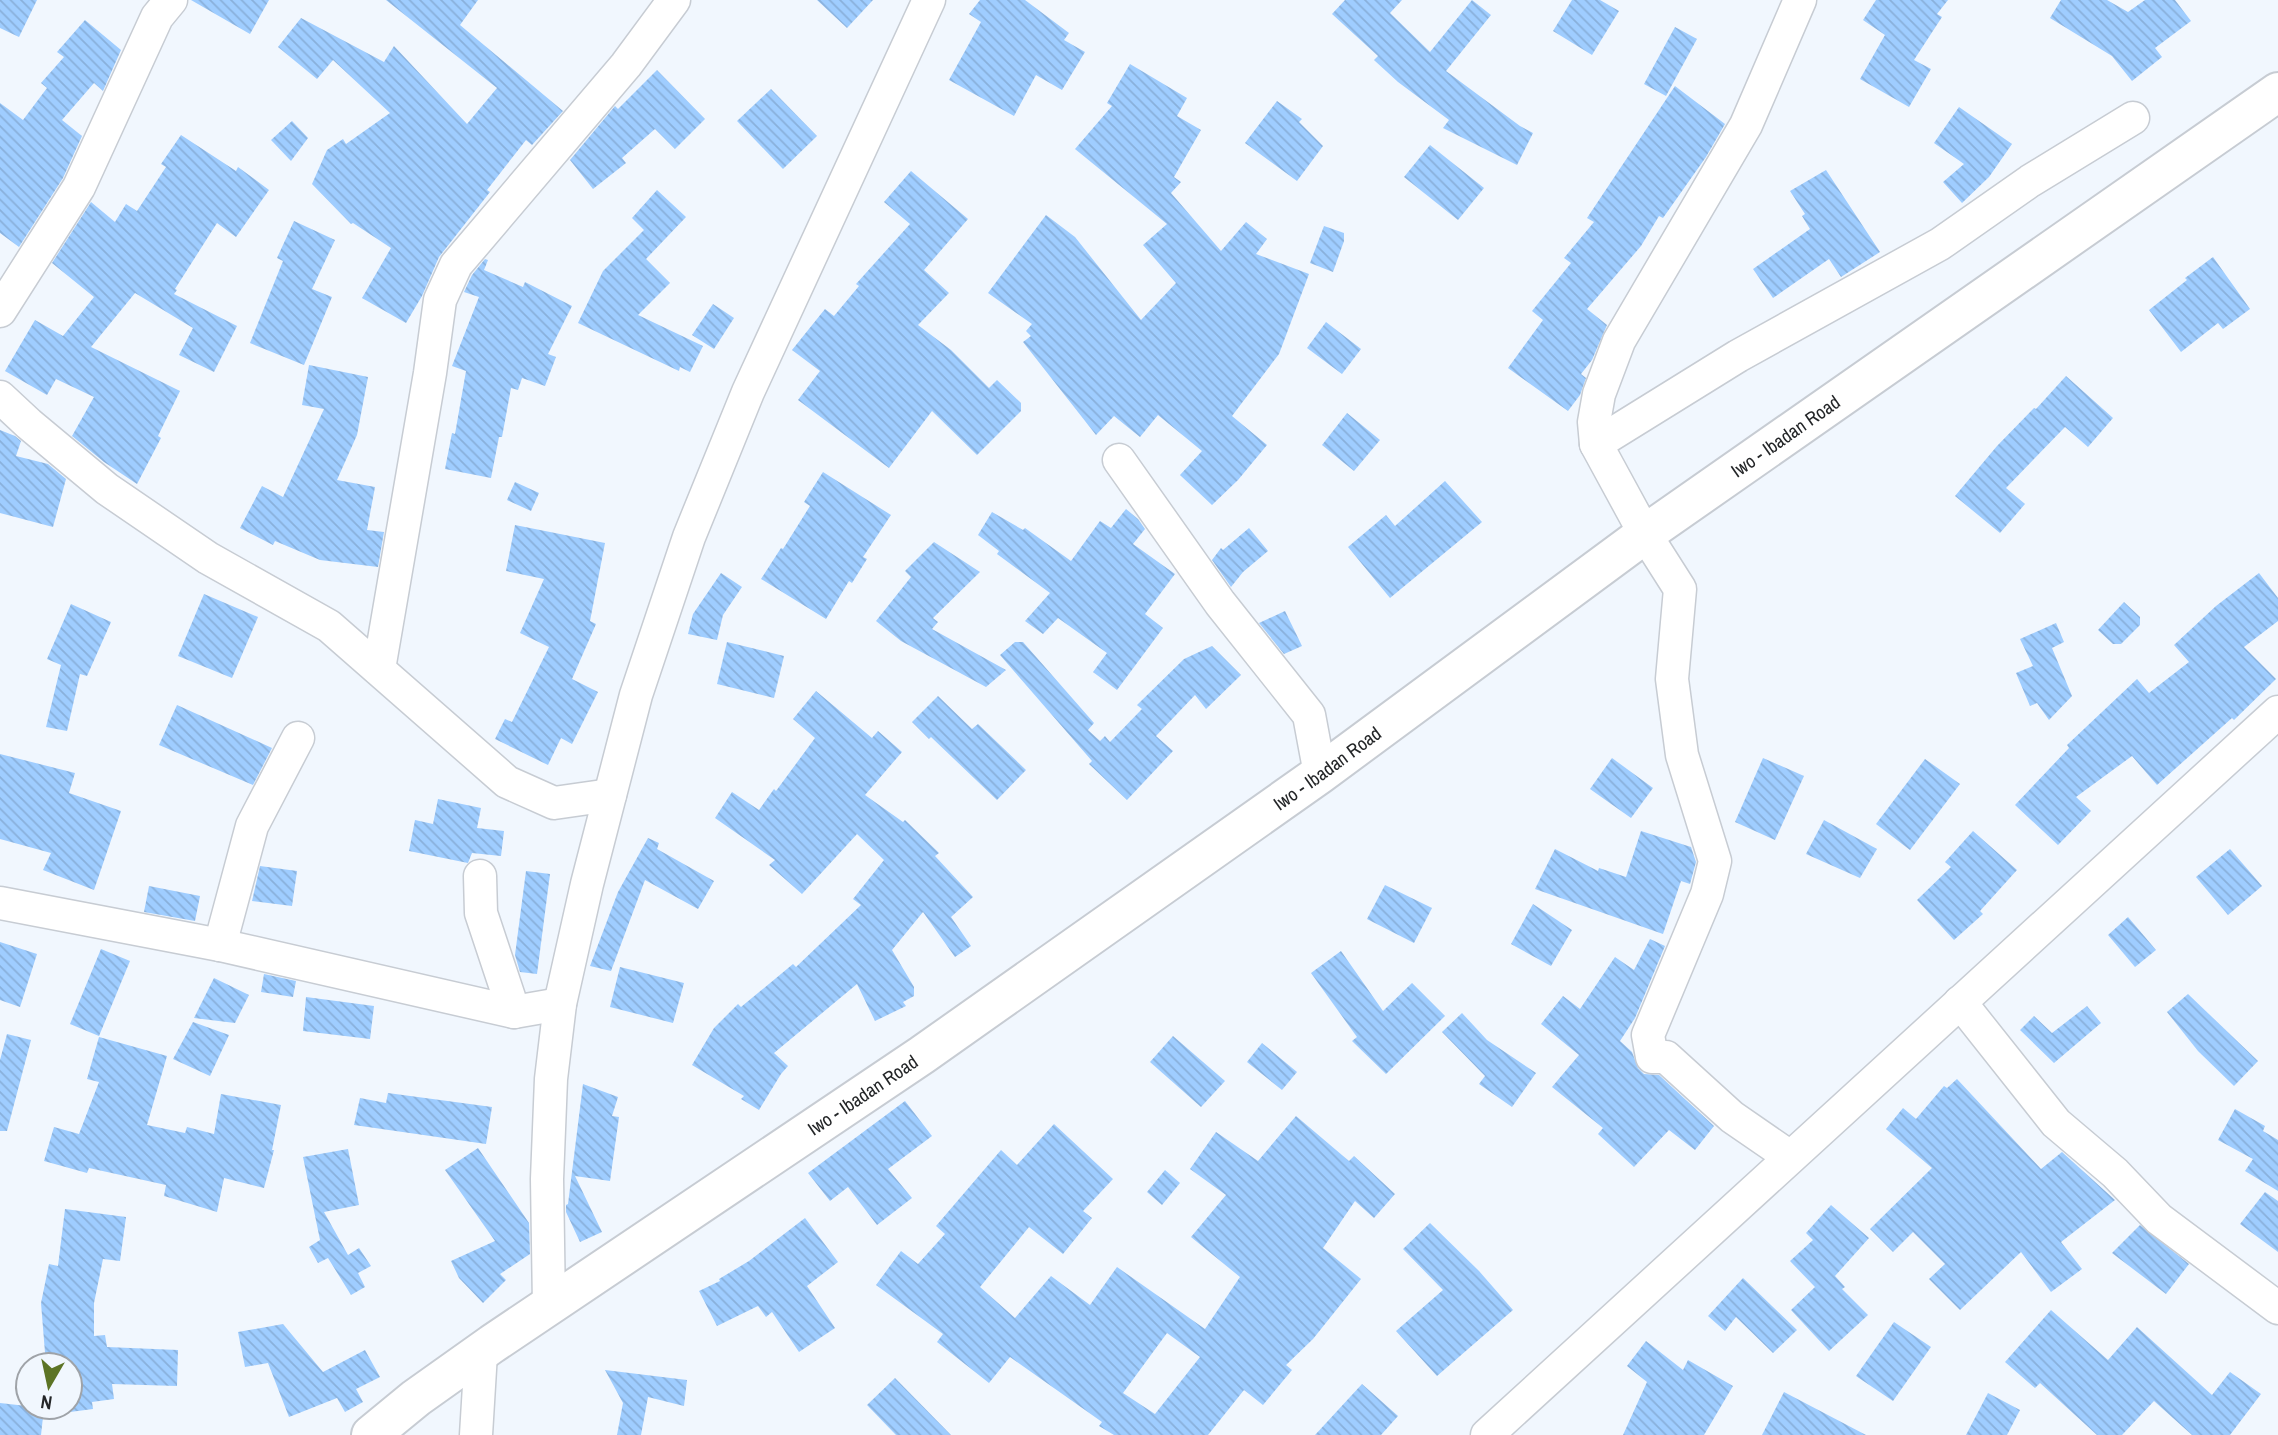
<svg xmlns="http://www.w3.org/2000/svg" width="2278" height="1435" font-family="'Archivo Narrow',sans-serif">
  <defs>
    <pattern id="building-back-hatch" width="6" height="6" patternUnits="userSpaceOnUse" patternTransform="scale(1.75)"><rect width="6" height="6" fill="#9fcdff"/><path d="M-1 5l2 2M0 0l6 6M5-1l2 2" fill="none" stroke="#89b0db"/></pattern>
  </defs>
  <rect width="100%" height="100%" fill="#f1f7fe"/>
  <!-- building -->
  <g fill="url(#building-back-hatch)" fill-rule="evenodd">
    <polygon points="0,0 37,0 19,37 0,28"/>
    <polygon points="191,0 269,0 250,34"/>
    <polygon points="386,0 478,0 460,25 563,111 532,145 526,140 487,190 490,192 439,257 422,296 406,323 362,298 391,248 353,223 351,224 312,184 327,150 343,139 346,144 390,113 333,60 317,79 278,47 301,18 384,62 394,46 467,124 497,88"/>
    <polygon points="817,0 873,0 847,28"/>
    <polygon points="980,0 1025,0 1069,33 1064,40 1085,52 1062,90 1036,75 1014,116 949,80 981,22 969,14"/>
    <polygon points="1345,0 1402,0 1390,13 1430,52 1472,0 1491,15 1446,71 1520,126 1533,133 1517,165 1443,128 1449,120 1398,82 1374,60 1378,56 1332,14"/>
    <polygon points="1572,0 1600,0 1619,11 1592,55 1553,31"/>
    <polygon points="1876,0 1948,0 1937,14 1942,17 1914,60 1931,69 1909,107 1860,79 1885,35 1863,20"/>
    <polygon points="2061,0 2107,0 2128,12 2145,0 2175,0 2191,21 2155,48 2162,57 2132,81 2112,56 2050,18"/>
    <polygon points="85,20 121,50 103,91 94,83 62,120 82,136 63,178 19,247 0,233 0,103 23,120 47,88 41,83 64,57 57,52"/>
    <polygon points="1675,27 1697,39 1666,96 1644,84"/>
    <polygon points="1130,64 1187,98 1177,116 1201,130 1174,177 1181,182 1171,193 1221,251 1246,222 1267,239 1256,254 1309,274 1279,354 1232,416 1267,445 1238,480 1212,505 1180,475 1202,451 1158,415 1140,437 1114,416 1096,435 1023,342 1031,336 1026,331 1032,324 988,293 1046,215 1075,237 1141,320 1176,283 1143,245 1167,224 1075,149 1112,106 1107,103"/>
    <polygon points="657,70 705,119 675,149 655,129 622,158 626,163 593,189 570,160 615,106 618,109"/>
    <polygon points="1675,86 1725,124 1706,157 1663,218 1659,216 1641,246 1587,309 1607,325 1592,360 1581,374 1586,378 1580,395 1568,411 1508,368 1543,320 1532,311 1571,263 1564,258 1594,222 1587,218"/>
    <polygon points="771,89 817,136 783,169 737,121"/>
    <polygon points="1277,101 1302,119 1299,122 1323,146 1297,181 1245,143"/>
    <polygon points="1959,107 2012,144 1989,177 1962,203 1943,182 1964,164 1934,143"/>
    <polygon points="292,121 308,138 291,161 271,140"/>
    <polygon points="181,135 236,171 238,167 269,190 236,237 217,223 175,289 177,290 174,294 237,326 214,372 179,355 193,328 135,293 91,347 180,391 158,436 161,438 137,484 104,462 72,436 94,397 56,379 47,395 5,371 35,320 63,336 94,297 52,263 91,202 115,222 126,204 137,211 166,167 161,164"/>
    <polygon points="1430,145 1484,188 1458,220 1404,177"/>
    <polygon points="1826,170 1880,252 1841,277 1829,259 1773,298 1753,269 1810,229 1802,216 1805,214 1790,191"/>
    <polygon points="911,171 968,219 924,270 949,293 918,325 951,350 989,388 997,380 1021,403 1021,411 977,455 932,411 889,468 798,400 820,371 792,350 825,309 834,316 859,286 856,284 910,224 884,202"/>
    <polygon points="657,190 686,217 646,259 670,283 638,315 703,346 690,372 680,367 679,371 578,323 603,271 644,230 632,218"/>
    <polygon points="294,221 335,240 312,289 332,297 304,365 250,343 283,261 277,258"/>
    <polygon points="1324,226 1344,233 1344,241 1333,272 1310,263"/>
    <polygon points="2213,257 2250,309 2223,329 2218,323 2181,352 2149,310 2187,280 2185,278"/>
    <polygon points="485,259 488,260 484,270 523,287 525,282 572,306 548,354 556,357 545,386 522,378 518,390 511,388 502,437 499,437 491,478 445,469 452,433 455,434 466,371 452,366 479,297 464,292 472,275"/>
    <polygon points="713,304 734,318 714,349 692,335"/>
    <polygon points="1326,322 1361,349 1342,374 1307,348"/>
    <polygon points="309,365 368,377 357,435 337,480 375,487 367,530 384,532 378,567 320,560 275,541 273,545 240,528 262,486 283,497 324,409 302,405"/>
    <polygon points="2066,376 2113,418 2088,447 2065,427 2006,488 2025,504 2000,533 1955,496 1997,446 2034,408 2036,409"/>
    <polygon points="1347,413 1380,440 1354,471 1322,445"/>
    <polygon points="0,430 15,436 21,441 16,456 48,464 66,479 53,527 0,513"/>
    <polygon points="823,472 891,515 863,557 867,559 852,583 849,581 826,619 761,579 781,548 783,549 810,506 804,502"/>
    <polygon points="1445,481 1482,522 1390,598 1348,547 1386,515 1395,526"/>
    <polygon points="515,482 539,493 531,511 507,500"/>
    <polygon points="1126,509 1138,519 1145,529 1133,544 1175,574 1145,614 1163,628 1117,690 1093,672 1107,653 1058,618 1043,634 1025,621 1050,593 997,554 999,551 978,535 992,512 1023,530 1025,528 1071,561 1100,521 1111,528"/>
    <polygon points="515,525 605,543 590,621 596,624 572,679 598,692 572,744 561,738 548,765 495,739 505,719 512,722 549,647 520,633 544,579 506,571"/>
    <polygon points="1249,528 1268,551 1243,572 1231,587 1212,560 1221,548 1223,550"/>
    <polygon points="934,542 980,572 933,618 938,622 932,629 1006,670 986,687 901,641 876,621 911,577 905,571"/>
    <polygon points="721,573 742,587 723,615 717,640 688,634 693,614"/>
    <polygon points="2259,573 2278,598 2278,621 2244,647 2276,679 2234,720 2232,718 2157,785 2132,756 2076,797 2091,811 2058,845 2015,805 2069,748 2067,745 2137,679 2149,693 2189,662 2174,645 2216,606"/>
    <polygon points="204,594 258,617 232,678 178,656"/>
    <polygon points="2124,602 2140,617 2140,625 2121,644 2113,644 2098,630"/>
    <polygon points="71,604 111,622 87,676 80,674 67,731 46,727 61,665 47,659"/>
    <polygon points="1285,611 1302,646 1284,654 1259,623"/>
    <polygon points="2056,623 2064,642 2052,648 2072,696 2049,720 2037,703 2030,706 2016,673 2033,666 2020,639"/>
    <polygon points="727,642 784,656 774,698 717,684"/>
    <polygon points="1015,642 1023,642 1094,723 1088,730 1100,741 1105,736 1110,742 1142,709 1137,705 1184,659 1212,646 1241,675 1206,709 1195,695 1156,736 1173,751 1127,800 1089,764 1092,761 1000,655"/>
    <polygon points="816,691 872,738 878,731 902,752 865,795 903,822 905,820 939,853 935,856 973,897 951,917 971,946 955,957 923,912 892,950 914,987 914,996 903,1002 906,1006 875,1021 857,984 774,1053 788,1066 781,1074 759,1110 741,1099 744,1096 692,1065 714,1028 738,1004 741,1007 793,964 796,967 861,905 853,899 884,860 857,834 802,894 769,865 775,860 715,818 732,792 759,810 774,789 776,791 815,738 793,719"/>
    <polygon points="938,696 972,729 978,724 1026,770 997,800 931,737 929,739 912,722"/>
    <polygon points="177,705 272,748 253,785 159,745"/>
    <polygon points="0,754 75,773 69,793 121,811 94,890 43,870 51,853 0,839"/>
    <polygon points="1612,758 1653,788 1631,818 1590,789"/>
    <polygon points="1763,758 1804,776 1775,840 1735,822"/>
    <polygon points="1925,759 1960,784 1910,850 1876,824"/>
    <polygon points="438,799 481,808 477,828 504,831 501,856 472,853 468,863 409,851 415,820 433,824"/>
    <polygon points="1824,820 1877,849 1860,878 1806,854"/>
    <polygon points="1641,831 1691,847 1696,862 1690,884 1681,881 1663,934 1535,889 1555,849 1598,871 1599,868 1626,877"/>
    <polygon points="1973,831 2017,870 1980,911 1983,914 1954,940 1917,900 1951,867 1945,862"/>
    <polygon points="648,838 659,843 657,849 714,881 698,909 645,880 611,971 590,966 618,892"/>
    <polygon points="2230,849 2262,886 2228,915 2196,877"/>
    <polygon points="260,866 297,871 292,906 252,901"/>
    <polygon points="526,871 550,874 537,974 520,972 515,955"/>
    <polygon points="1385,885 1432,908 1414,943 1367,919"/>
    <polygon points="149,886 200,896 195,921 144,912"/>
    <polygon points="1533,904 1572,930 1551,966 1511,944"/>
    <polygon points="2128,917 2156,950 2135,967 2108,935"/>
    <polygon points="1650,939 1665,946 1635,1018 1620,1041 1632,1052 1638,1068 1644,1074 1659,1075 1714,1126 1695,1150 1669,1130 1634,1167 1598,1134 1603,1128 1552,1087 1579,1055 1541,1024 1563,996 1580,1009 1615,957 1634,970"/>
    <polygon points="0,942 37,954 20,1007 0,1000"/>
    <polygon points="101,949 130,961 99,1036 70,1024"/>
    <polygon points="1341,951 1383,1011 1412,983 1445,1016 1386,1074 1352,1041 1357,1037 1311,973"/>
    <polygon points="620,967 684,983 673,1023 610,1007"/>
    <polygon points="264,974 296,981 293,997 261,992"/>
    <polygon points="214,978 249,995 235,1023 194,1018"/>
    <polygon points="2188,994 2258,1061 2234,1086 2198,1051 2167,1012"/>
    <polygon points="306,997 374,1006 370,1039 303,1031"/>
    <polygon points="2087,1006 2101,1023 2054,1063 2020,1030 2034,1016 2052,1033"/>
    <polygon points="1462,1013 1487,1040 1536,1073 1512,1107 1479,1084 1485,1076 1442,1032"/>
    <polygon points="193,1022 229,1035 210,1076 173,1059"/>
    <polygon points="7,1034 31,1040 7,1131 0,1131 0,1060"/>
    <polygon points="1173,1036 1225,1081 1201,1107 1150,1062"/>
    <polygon points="99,1037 167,1056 147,1125 185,1133 187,1127 214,1134 221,1094 281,1105 272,1150 274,1150 264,1188 224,1178 217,1212 164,1196 166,1185 89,1168 87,1173 44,1161 54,1127 79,1134 99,1082 87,1079"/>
    <polygon points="1262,1043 1297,1072 1282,1090 1247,1062"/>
    <polygon points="1957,1079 2041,1169 2062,1152 2115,1200 2061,1242 2082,1269 2051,1292 2021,1252 1960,1310 1929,1279 1945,1264 1913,1232 1893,1252 1870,1229 1932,1168 1886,1129 1903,1108 1916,1119 1944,1086 1947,1088"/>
    <polygon points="583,1084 618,1097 612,1116 619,1117 610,1181 575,1176 602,1232 580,1242 566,1212 566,1205 568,1204"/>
    <polygon points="388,1093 492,1107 486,1144 354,1125 360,1098 386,1103"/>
    <polygon points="905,1101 932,1136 888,1169 912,1198 877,1225 848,1187 830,1201 808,1173"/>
    <polygon points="2235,1109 2265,1126 2263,1131 2278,1140 2278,1191 2245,1171 2253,1159 2218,1140"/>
    <path d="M1296 1116 1349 1161 1354 1156 1395 1194 1374 1218 1355 1201 1323 1248 1361 1279 1313 1339 1286 1365 1292 1370 1263 1405 1244 1390 1208 1435H1114L1099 1426 1102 1422 1010 1357 989 1383 937 1342 943 1334 876 1285 901 1251 918 1264 945 1234 936 1226 1001 1150 1017 1165 1054 1124 1113 1179 1083 1211 1092 1218 1063 1254 1029 1227 980 1287 1015 1318 1051 1276 1090 1305 1117 1267 1205 1329 1240 1277 1191 1237 1226 1195 1190 1169 1216 1132 1258 1161ZM1167 1333 1200 1357 1155 1414 1123 1393Z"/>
    <polygon points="478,1148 529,1223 530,1254 500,1274 506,1280 483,1303 459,1278 451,1261 495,1241 445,1170"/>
    <polygon points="348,1149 359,1205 324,1212 348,1255 359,1248 371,1266 358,1273 365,1287 351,1295 328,1258 318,1263 309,1247 320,1240 303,1157"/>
    <polygon points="1165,1170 1180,1183 1162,1205 1147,1192"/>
    <polygon points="2265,1192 2278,1201 2278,1252 2240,1224"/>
    <polygon points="1831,1205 1869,1238 1835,1276 1845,1287 1842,1289 1868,1315 1829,1351 1791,1310 1815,1287 1790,1261 1813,1240 1806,1233"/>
    <polygon points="65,1209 126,1217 120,1261 103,1259 94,1303 94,1336 105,1335 107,1347 178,1350 177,1386 112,1384 114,1399 92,1402 93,1409 70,1412 70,1365 46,1365 41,1303 49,1264 58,1266"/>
    <polygon points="805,1218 838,1262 807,1286 835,1328 799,1352 772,1312 766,1317 758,1306 717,1326 699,1291 720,1281 719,1279 749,1261"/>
    <polygon points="1430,1223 1479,1271 1513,1310 1437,1376 1396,1331 1443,1290 1403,1249"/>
    <polygon points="2140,1225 2189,1264 2166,1294 2112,1253"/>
    <polygon points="1743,1278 1797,1330 1773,1353 1736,1317 1725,1331 1708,1316"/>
    <polygon points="2051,1310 2108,1360 2137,1327 2212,1395 2230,1372 2261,1394 2230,1435 2192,1435 2154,1401 2122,1435 2097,1435 2040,1383 2035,1388 2005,1362"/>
    <polygon points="1894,1322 1931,1347 1893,1401 1856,1376"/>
    <polygon points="283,1324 323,1372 365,1350 380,1377 356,1389 363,1402 345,1412 337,1398 289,1417 268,1363 245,1367 238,1332"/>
    <polygon points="1646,1341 1683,1370 1688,1360 1733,1386 1704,1435 1623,1435 1647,1382 1627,1366"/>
    <polygon points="605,1370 687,1380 684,1406 648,1397 641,1435 617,1435 623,1403"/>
    <polygon points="895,1378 951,1435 896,1435 867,1405"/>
    <polygon points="1362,1384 1398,1416 1381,1435 1315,1435"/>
    <polygon points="1784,1392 1866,1435 1762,1435"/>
    <polygon points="1988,1393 2020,1410 2007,1435 1966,1435"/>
    <polygon points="0,1403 44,1408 41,1435 0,1435"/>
  </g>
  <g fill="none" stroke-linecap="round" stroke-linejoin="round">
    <defs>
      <g id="minor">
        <polyline points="0,311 79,187 157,17 171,0"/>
        <polyline points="0,397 29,424 107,489 208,558 329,626 507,782 554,803 610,795"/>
        <polyline points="1596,444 1738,356 1940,244 2030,181 2133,118"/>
        <polyline points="1119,460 1220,603 1309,715 1320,774"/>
        <polyline points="379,669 430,373 440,300 456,265 626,65 674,0"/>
        <polyline points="480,876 481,913 514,1012"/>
        <polyline points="0,903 220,945 514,1012 560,1004"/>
        <polyline points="220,945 252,826 298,738"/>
        <polyline points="1960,1002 2056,1123 2115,1173 2159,1219 2278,1308"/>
        <polyline points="1790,1157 1732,1117 1666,1057 1652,1057 1648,1035 1707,894 1715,861 1682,755 1672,679 1680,589 1645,534 1596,444 1594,422 1599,394 1619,341 1746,125 1800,0"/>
        <polyline points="549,1306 547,1179 551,1079 560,1004 587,884 636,695 689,537 748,392 929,0"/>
        <polyline points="476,1435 481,1353"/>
        <polyline points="1487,1435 2278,712"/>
      </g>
      <g id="major">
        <path id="s1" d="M371 1435 416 1398 492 1344 922 1055 1320 774 1645 534 2278 92"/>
      </g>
    </defs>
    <!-- minor casing -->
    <use href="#minor" stroke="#c7ccd3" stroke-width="35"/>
    <!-- major casing -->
    <use href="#major" stroke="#c7ccd3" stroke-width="42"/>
    <!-- minor -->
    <use href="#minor" stroke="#fff" stroke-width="32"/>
    <!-- major -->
    <use href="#major" stroke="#fff" stroke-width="38"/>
  </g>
  <g text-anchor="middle" stroke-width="6" stroke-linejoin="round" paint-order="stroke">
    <!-- street labels -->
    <g font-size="19" fill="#242628" stroke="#f1f7fe">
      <text dy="7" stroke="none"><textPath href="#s1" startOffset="1732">Iwo - Ibadan Road</textPath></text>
      <text dy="7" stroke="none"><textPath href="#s1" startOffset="1166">Iwo - Ibadan Road</textPath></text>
      <text dy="7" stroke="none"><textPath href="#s1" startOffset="598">Iwo - Ibadan Road</textPath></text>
    </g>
  </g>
  <!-- north arrow -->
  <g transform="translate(49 1386) rotate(189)"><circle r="33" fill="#f1f7fe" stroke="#9fa3a8" stroke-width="2"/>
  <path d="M0-5L12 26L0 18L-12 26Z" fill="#5c7425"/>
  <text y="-10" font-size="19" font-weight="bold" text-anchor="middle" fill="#242628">N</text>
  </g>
</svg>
